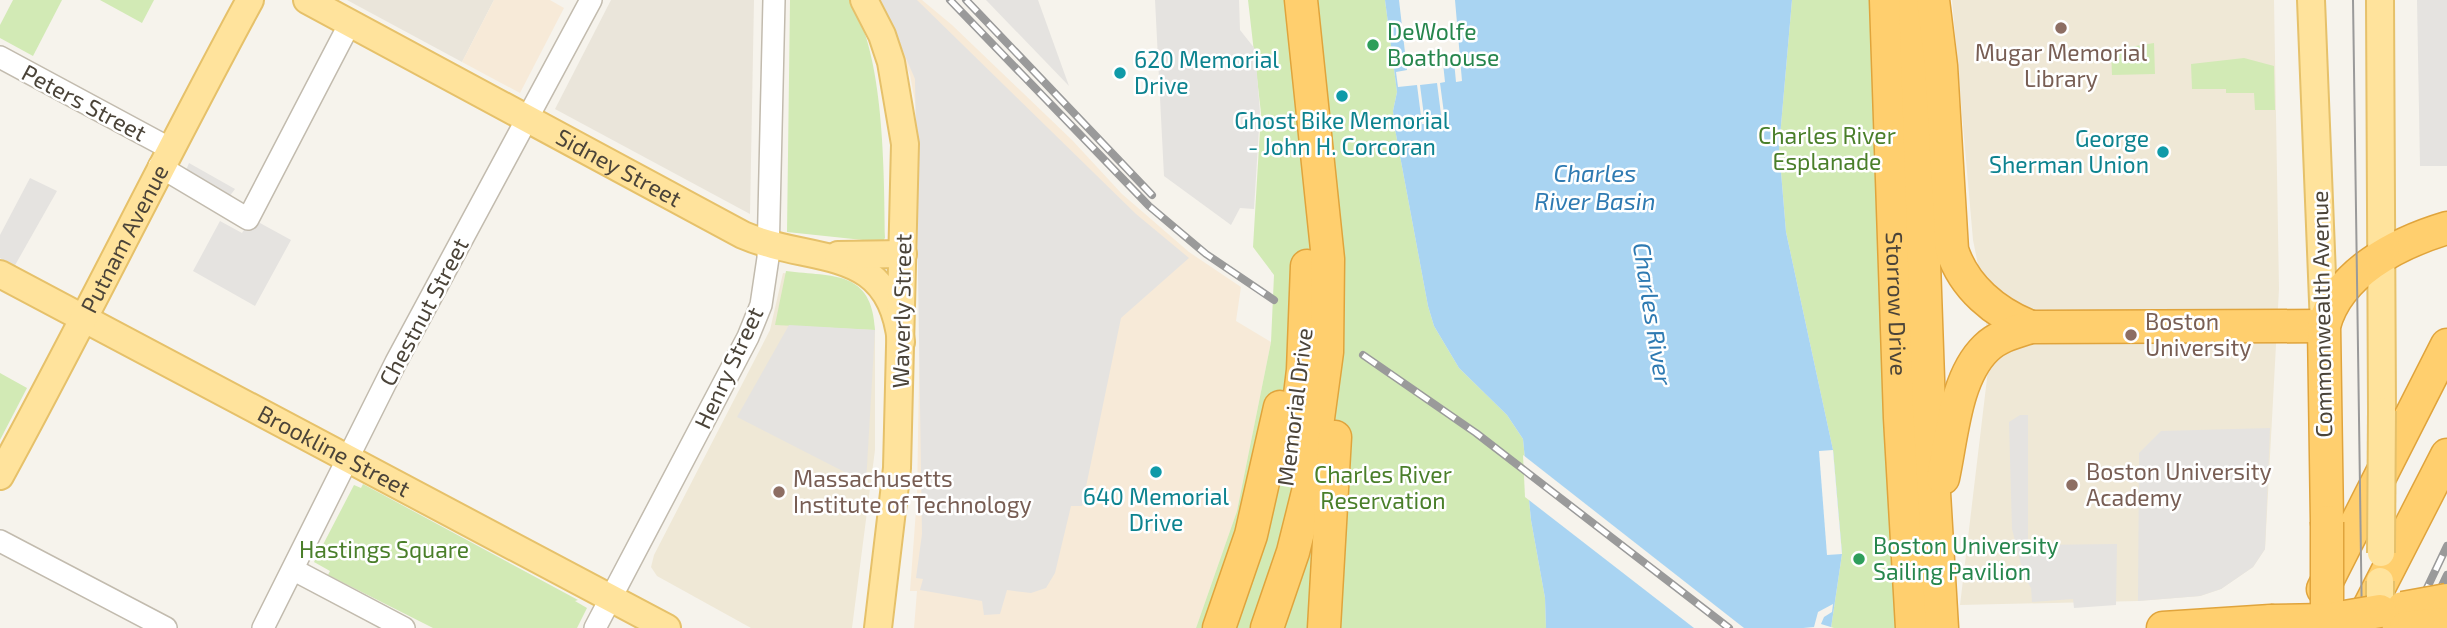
<svg xmlns="http://www.w3.org/2000/svg" width="2447" height="628" font-family="'Exo 2',sans-serif">
  <rect width="100%" height="100%" fill="#f6f3ec"/>
  <!-- residential -->
  <g fill="#eae5da">
    <polygon points="347,0 494,0 462,62"/>
    <polygon points="611,0 754,0 750,214 555,109"/>
  </g>
  <!-- commercial -->
  <g fill="#f7ead8">
    <polygon points="494,0 550,0 564,8 520,93 462,62"/>
    <polygon points="878,0 922,0 952,25 1072,140 1122,194 1189,252 1241,287 1236,321 1271,342 1237,511 1196,628 914,628 917,591 910,591 917,497 923,144 910,75"/>
  </g>
  <!-- education -->
  <g fill="#efe8d6">
    <polygon points="1952,0 2274,0 2279,289 2265,549 2253,567 2221,589 2200,596 2138,601 1960,605 1988,370 1985,300 1973,240"/>
    <polygon points="783,273 834,279 870,305 875,330 875,450 852,628 751,628 657,576 651,567 654,555 770,330"/>
  </g>
  <!-- green -->
  <g fill="#d2eab5">
    <polygon points="13,0 62,0 33,56 0,38 0,25"/>
    <polygon points="100,0 154,0 142,23"/>
    <path d="M790 0H849C885 52 884 174 885 238L882 242 787 232Z"/>
    <polygon points="1248,0 1385,0 1397,92 1393,111 1395,129 1428,306 1434,326 1459,368 1507,415 1523,439 1531,520 1545,598 1546,628 1196,628 1237,511 1271,342 1274,275 1253,247 1261,113"/>
    <polygon points="1792,0 1871,0 1951,628 1831,628 1842,554 1833,450 1786,232 1779,148"/>
    <polygon points="2154,43 2155,74 2112,75 2111,50"/>
    <polygon points="2244,58 2274,66 2275,110 2255,110 2254,93 2226,93 2226,89 2192,89 2191,64"/>
    <path d="M786 271C834 277 872 270 875 330L775 325Z"/>
    <polygon points="0,373 27,388 0,440"/>
    <polygon points="363,484 578,600 575,601 587,608 577,628 433,628 328,575 330,571 314,562 354,485 361,488"/>
  </g>
  <!-- parking -->
  <g fill="#e5e3e0">
    <polygon points="881,0 917,0 1136,214 1189,258 1121,318 1082,506 1071,506 1055,573 1046,588 1031,593 1007,590 1000,614 984,615 982,601 920,590 923,579 916,578 922,534 915,79"/>
    <polygon points="986,0 1038,0 1069,86"/>
    <polygon points="1155,0 1239,0 1240,30 1255,49 1260,112 1254,209 1240,208 1231,225 1164,176"/>
    <polygon points="2417,0 2447,0 2447,166 2420,166"/>
    <polygon points="189,163 235,189 223,205 181,183"/>
    <polygon points="30,178 57,191 14,267 0,258 0,235"/>
    <polygon points="251,218 291,240 255,306 193,271 220,221 242,233"/>
    <polygon points="789,325 875,330 866,483 737,417"/>
    <polygon points="2020,415 2028,415 2028,545 2117,544 2116,605 2074,608 2073,599 2032,602 2031,588 2024,576 2012,529 2009,422"/>
    <polygon points="2270,428 2265,549 2253,567 2221,589 2200,596 2138,601 2139,453 2161,431"/>
  </g>
  <!-- water -->
  <polygon fill="#a9d4f2" points="1385,0 1792,0 1779,148 1786,232 1833,450 1842,554 1831,628 1546,628 1545,598 1531,520 1523,439 1507,415 1459,368 1434,326 1428,306 1395,129 1393,111 1397,92"/>
  <!-- pier -->
  <g fill="#f6f3ec">
    <polygon points="1399,0 1455,0 1462,81 1456,82 1454,61 1443,63 1445,82 1440,83 1445,121 1442,122 1437,83 1420,85 1425,124 1422,124 1417,85 1398,87 1396,72 1407,70"/>
    <polygon points="1833,450 1842,554 1827,555 1819,451"/>
    <polygon points="1523,455 1744,628 1694,628 1525,497"/>
    <polygon points="1833,604 1832,612 1824,617 1821,624 1834,628 1803,628 1814,627 1818,612"/>
  </g>
  <g fill="none" stroke-linecap="round" stroke-linejoin="round">
    <defs>
      <g id="minor">
        <polyline points="0,57 169,148"/>
        <polyline points="159,166 248,219 350,23"/>
        <polyline points="0,541 166,628"/>
        <polyline points="294,570 404,628"/>
        <polyline points="263,628 396,362 591,0"/>
        <polyline points="595,628 748,337 761,305 768,258 774,0"/>
      </g>
      <g id="major">
        <path id="s1" d="M307 0 743 235C813 265 890 242 901 342"/>
        <polyline points="864,0 882,35 891,62 905,144 897,468 878,628"/>
        <polyline points="2311,0 2324,326"/>
        <polyline points="2380,0 2382,411"/>
        <polyline points="838,255 903,254"/>
        <path id="s2" d="M0 274 667 628"/>
        <path id="s3" d="M0 476C86 319 164 158 250 0"/>
      </g>
      <g id="highway">
        <path id="s4" d="M1886 0 1900 418 1912 628"/>
        <polyline points="1915,0 1929,408 1942,628"/>
        <path d="M1933 0 1941 66 1952 250C1964 287 1995 313 2031 327"/>
        <polyline points="1294,445 1303,370 1307,266"/>
        <path d="M1943 478C1952 437 1955 378 1986 348 1998 336 2015 332 2031 327L2324 326"/>
        <path d="M2327 522 2324 326C2338 273 2397 243 2447 228"/>
        <polyline points="2323,589 2447,345"/>
        <polyline points="2368,609 2447,455"/>
        <polyline points="2380,627 2392,628"/>
        <polyline points="1219,628 1251,535 1280,407"/>
        <polyline points="1267,628 1293,552 1308,492 1327,352 1328,259 1301,0"/>
        <polyline points="1324,628 1335,437"/>
        <polyline points="2163,628 2271,621"/>
      </g>
    </defs>
    <!-- minor casing -->
    <use href="#minor" stroke="#c2bbae" stroke-width="24"/>
    <!-- major casing -->
    <use href="#major" stroke="#e6c16a" stroke-width="30"/>
    <!-- highway casing -->
    <use href="#highway" stroke="#e0a43c" stroke-width="35"/>
    <!-- minor -->
    <use href="#minor" stroke="#fff" stroke-width="21"/>
    <!-- major -->
    <use href="#major" stroke="#ffe39c" stroke-width="26"/>
    <!-- highway -->
    <use href="#highway" stroke="#ffcf6e" stroke-width="32"/>
    <!-- tram -->
    <polyline stroke="#9a9a9a" stroke-width="2" points="2353,0 2362,628"/>
    <defs>
      <g id="rail">
        <polyline points="950,0 1149,206 1206,254 1274,300"/>
        <polyline points="966,0 1152,195"/>
        <polyline points="1363,355 1476,433 1729,628"/>
        <polyline points="2408,628 2447,546"/>
        <polyline points="2422,628 2447,575"/>
      </g>
    </defs>
    <!-- rail casing -->
    <use href="#rail" stroke="#9a9a9a" stroke-width="8"/>
    <!-- rail -->
    <use href="#rail" stroke="#fff" stroke-width="5" stroke-dasharray="16" stroke-linecap="butt"/>
    <defs>
      <g id="major-bridge">
        <polyline points="2381,553 2382,411"/>
        <polyline points="2380,611 2380,581"/>
      </g>
      <g id="highway-bridge">
        <polyline points="2327,522 2327,620"/>
        <polyline points="2403,608 2447,600"/>
        <polyline points="2271,621 2327,620 2380,611"/>
        <polyline points="2406,628 2443,624"/>
      </g>
    </defs>
    <!-- major-bridge casing -->
    <use href="#major-bridge" stroke="#e6c16a" stroke-width="30" stroke-linecap="butt"/>
    <!-- highway-bridge casing -->
    <use href="#highway-bridge" stroke="#e0a43c" stroke-width="35" stroke-linecap="butt"/>
    <!-- major-bridge -->
    <use href="#major-bridge" stroke="#ffe39c" stroke-width="26"/>
    <!-- highway-bridge -->
    <use href="#highway-bridge" stroke="#ffcf6e" stroke-width="32"/>
  </g>
  <!-- markers -->
  <g fill="#8d6e63" stroke="#fff" stroke-width="2.5">
    <circle cx="2061" cy="28" r="7"/>
    <circle cx="2131" cy="335" r="7"/>
    <circle cx="2072" cy="485" r="7"/>
    <circle cx="779" cy="492" r="7"/>
  </g>
  <g fill="#2e9e5b" stroke="#fff" stroke-width="2.5">
    <circle cx="1373" cy="45" r="7"/>
    <circle cx="1859" cy="559" r="7"/>
  </g>
  <g fill="#0f9aa8" stroke="#fff" stroke-width="2.5">
    <circle cx="1120" cy="73" r="7"/>
    <circle cx="1342" cy="96" r="7"/>
    <circle cx="2163" cy="152" r="7"/>
    <circle cx="1156" cy="472" r="7"/>
  </g>
  <g text-anchor="middle" stroke-width="5" stroke-linejoin="round" paint-order="stroke">
    <!-- leisure labels -->
    <g font-size="23" fill="#27864d" stroke="#fff" text-anchor="start">
      <text x="1387" y="40">DeWolfe<tspan x="1387" dy="26">Boathouse</tspan></text>
      <text x="1873" y="554">Boston University<tspan x="1873" dy="26">Sailing Pavilion</tspan></text>
    </g>
    <!-- education labels -->
    <g font-size="23" fill="#785e54" stroke="#fff" text-anchor="start">
      <text x="2061" y="61" text-anchor="middle">Mugar Memorial<tspan x="2061" dy="26">Library</tspan></text>
      <text x="2145" y="330">Boston<tspan x="2145" dy="26">University</tspan></text>
      <text x="2086" y="480">Boston University<tspan x="2086" dy="26">Academy</tspan></text>
      <text x="793" y="487">Massachusetts<tspan x="793" dy="26">Institute of Technology</tspan></text>
    </g>
    <!-- culture labels -->
    <g font-size="23" fill="#0d838f" stroke="#fff">
      <text x="1134" y="68" text-anchor="start">620 Memorial<tspan x="1134" dy="26">Drive</tspan></text>
      <text x="1342" y="129">Ghost Bike Memorial<tspan x="1342" dy="26">- John H. Corcoran</tspan></text>
      <text x="2149" y="147" text-anchor="end">George<tspan x="2149" dy="26">Sherman Union</tspan></text>
      <text x="1156" y="505">640 Memorial<tspan x="1156" dy="26">Drive</tspan></text>
    </g>
    <!-- street labels -->
    <g font-size="23" fill="#4b4439" stroke="#fff">
      <text transform="translate(84 103) rotate(28)" y="8">Peters Street</text>
      <text dy="8" stroke="none"><textPath href="#s1" startOffset="354">Sidney Street</textPath></text>
      <text dy="8" stroke="none"><textPath href="#s3" startOffset="268">Putnam Avenue</textPath></text>
      <text dy="8" stroke="none"><textPath href="#s4" startOffset="304">Storrow Drive</textPath></text>
      <text transform="translate(902 311) rotate(-89)" y="8">Waverly Street</text>
      <text transform="translate(424 312) rotate(-62)" y="8">Chestnut Street</text>
      <text transform="translate(2322 314) rotate(-91)" y="8">Commonwealth Avenue</text>
      <text transform="translate(729 368) rotate(-65)" y="8">Henry Street</text>
      <text transform="translate(1295 407) rotate(-83)" y="8">Memorial Drive</text>
      <text dy="8" stroke="none"><textPath href="#s2" startOffset="378">Brookline Street</textPath></text>
    </g>
    <!-- park labels -->
    <g font-size="23" fill="#4a7f2a" stroke="#fff">
      <text x="1827" y="144">Charles River<tspan x="1827" dy="26">Esplanade</tspan></text>
      <text x="1383" y="483">Charles River<tspan x="1383" dy="26">Reservation</tspan></text>
      <text x="384" y="558">Hastings Square</text>
    </g>
    <!-- water labels -->
    <g font-size="24" font-style="italic" fill="#2e7ab2" stroke="#fff">
      <text x="1595" y="182">Charles<tspan x="1595" dy="28">River Basin</tspan></text>
      <text transform="translate(1652 314) rotate(81)" y="8">Charles River</text>
    </g>
  </g>
</svg>
